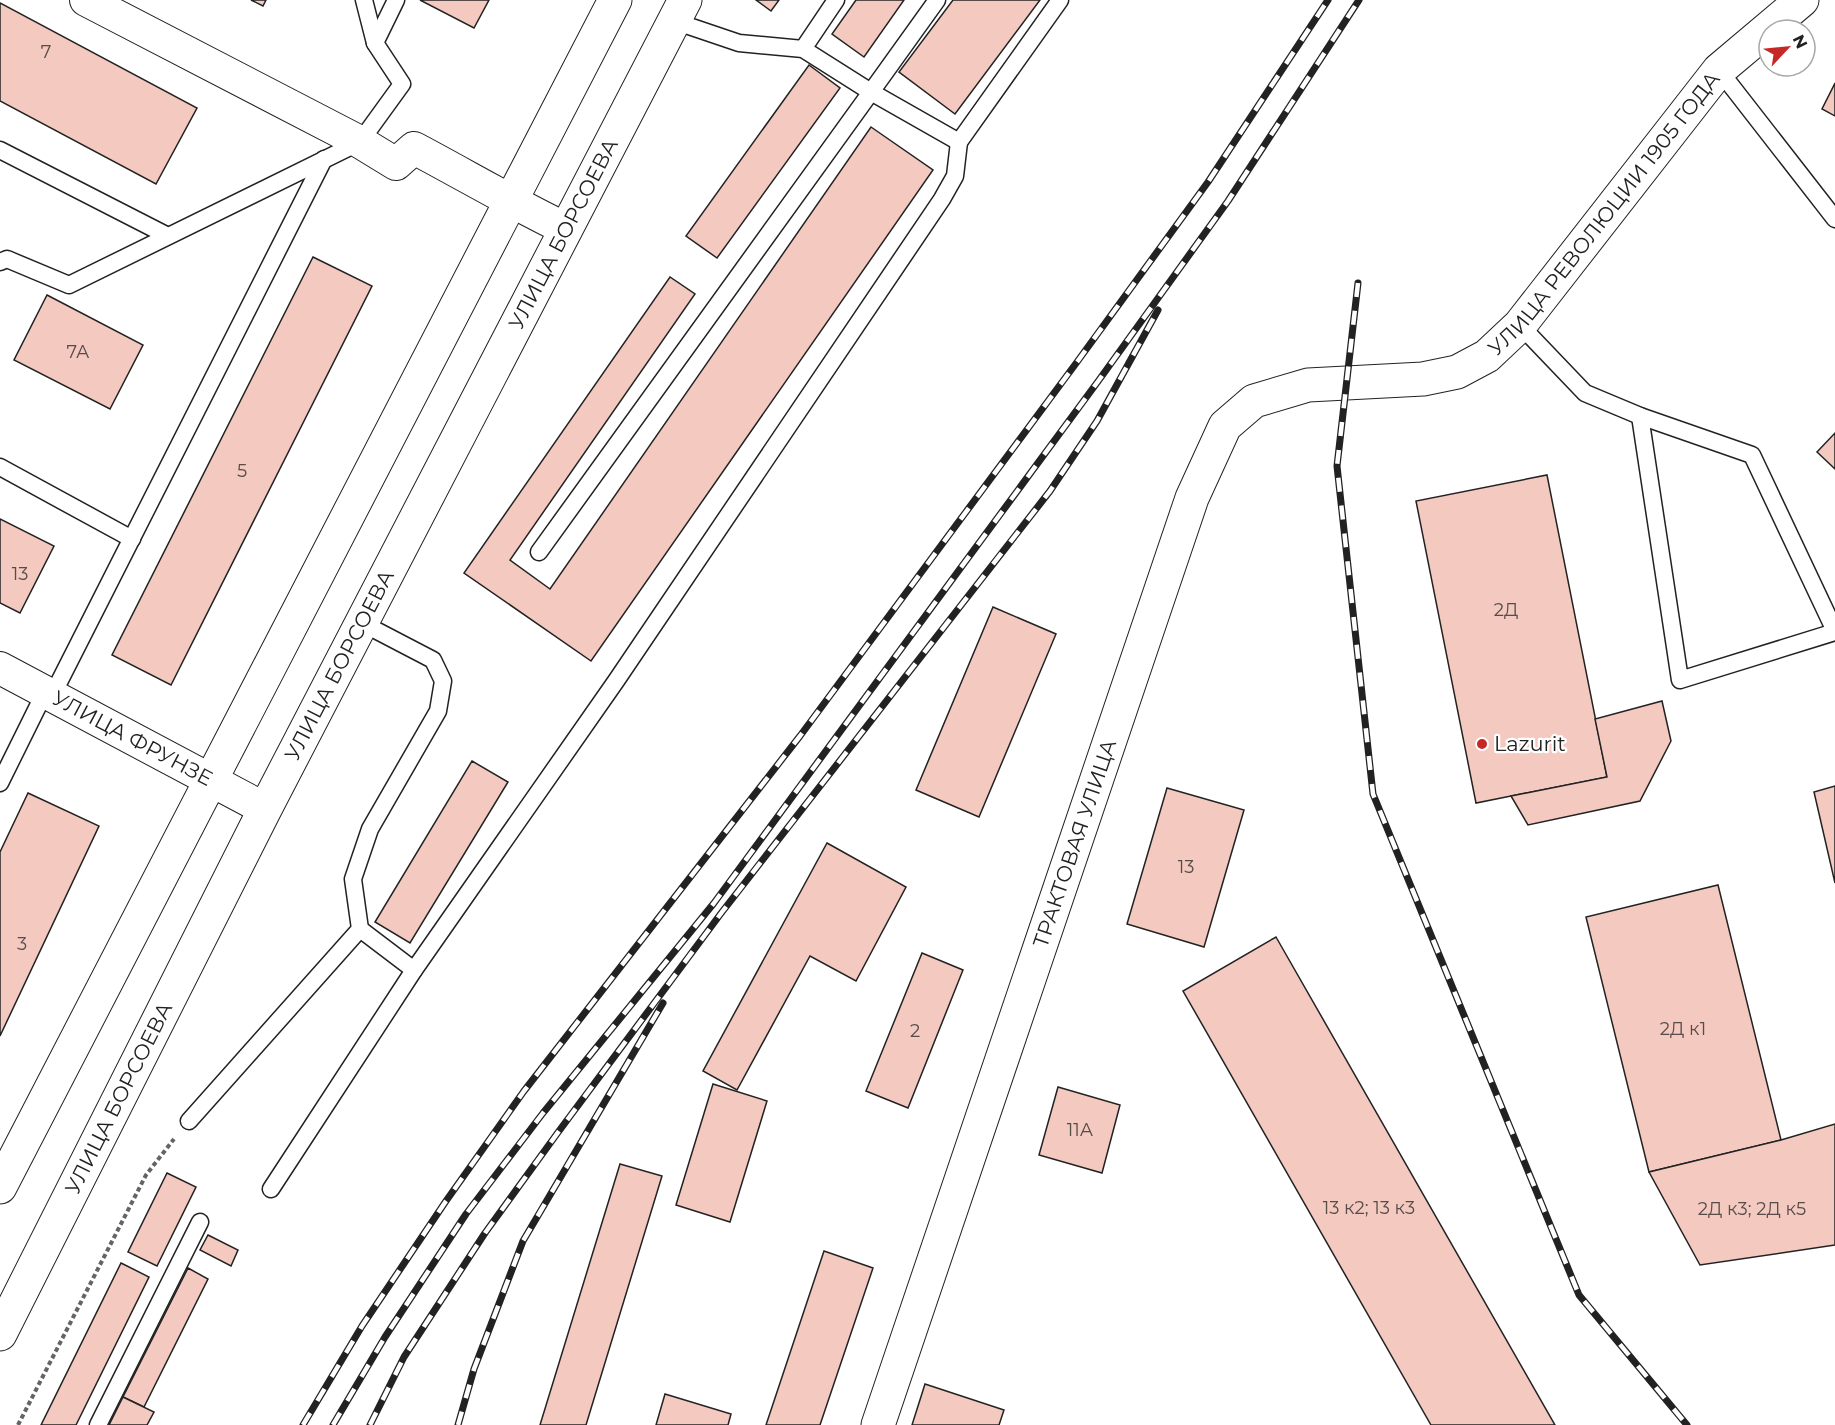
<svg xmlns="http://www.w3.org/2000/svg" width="1835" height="1425" font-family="Montserrat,sans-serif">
  <rect width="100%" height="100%" fill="#fff"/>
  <!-- building -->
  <g fill="#f3c9c0" stroke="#222" stroke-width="1.5">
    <polygon points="251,0 266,0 263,6"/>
    <polygon points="420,0 489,0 474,28"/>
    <polygon points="756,0 779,0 771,11"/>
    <polygon points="856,0 904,0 864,57 832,34"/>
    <polygon points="953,0 1040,0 955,114 899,72"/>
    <polygon points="0,3 197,108 156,184 0,101"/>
    <polygon points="809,65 840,88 717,258 686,236"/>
    <polygon points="1835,83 1835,116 1822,109"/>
    <polygon points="871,127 933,170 591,661 464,573 670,277 695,294 510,560 550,589"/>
    <polygon points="313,257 372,286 171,685 112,655"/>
    <polygon points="47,295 143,345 110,409 14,360"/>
    <polygon points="1835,433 1835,469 1817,452"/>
    <polygon points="1547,475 1607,777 1476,803 1416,501"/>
    <polygon points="0,519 54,546 20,613 0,603"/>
    <polygon points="993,607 1056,634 979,817 916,790"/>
    <polygon points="1662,701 1671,741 1640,801 1528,825 1511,796 1607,777 1595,719"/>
    <polygon points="472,761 508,782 410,943 375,922"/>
    <polygon points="1835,786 1835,883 1814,792"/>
    <polygon points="1167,788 1244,810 1204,947 1127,924"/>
    <polygon points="28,793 99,826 0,1036 0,852"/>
    <polygon points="827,843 906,887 856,981 810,956 737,1090 703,1071"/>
    <polygon points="1718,885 1781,1140 1649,1172 1586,917"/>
    <polygon points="1276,937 1555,1425 1431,1425 1183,991"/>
    <polygon points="922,953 963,970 908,1108 866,1091"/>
    <polygon points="713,1084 767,1101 730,1222 676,1205"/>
    <polygon points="1058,1087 1120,1105 1102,1173 1039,1155"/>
    <polygon points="1835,1124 1835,1245 1700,1265 1649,1172 1781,1140"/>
    <polygon points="620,1164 662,1176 586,1425 540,1425"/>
    <polygon points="167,1173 196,1187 157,1266 128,1252"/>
    <polygon points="208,1235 238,1250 231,1266 200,1250"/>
    <polygon points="824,1251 873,1268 820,1425 766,1425"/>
    <polygon points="121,1263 149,1277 76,1425 41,1425"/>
    <polygon points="188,1268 208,1279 144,1407 123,1397"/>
    <polygon points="925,1384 1004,1410 999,1425 912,1425"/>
    <polygon points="665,1394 731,1414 728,1425 656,1425"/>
    <polygon points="123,1397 154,1412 147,1425 109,1425"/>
  </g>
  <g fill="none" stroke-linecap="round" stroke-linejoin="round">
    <defs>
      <g id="lane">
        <polyline points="937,0 871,92 959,142 1060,0"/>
        <polyline points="375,43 396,0"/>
        <polyline points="803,49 836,0"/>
        <polyline points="1719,70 1835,219"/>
        <polyline points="0,150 168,236"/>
        <polyline points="0,262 7,259 69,285 360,142 402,84 375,43 364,0"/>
        <polyline points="1520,325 1585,393 1640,416 1752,455 1835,631"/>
        <polyline points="1640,416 1680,680 1835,632"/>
        <polyline points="0,467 132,539"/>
        <polyline points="539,552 871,92 803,49 739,43 674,21"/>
        <polyline points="52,696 324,159"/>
        <polyline points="0,783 45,692"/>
        <polyline points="360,929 414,970"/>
        <polyline points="189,1121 360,929 353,879 370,829 438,711 443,681 433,660 362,623"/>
        <polyline points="271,1189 414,970 616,681 942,199 955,176 959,142"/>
        <polyline points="98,1425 200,1222"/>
      </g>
      <g id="street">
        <path d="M86 0 360 142 396 164 414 148C465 175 514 204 566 229"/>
        <path id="s1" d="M0 668 265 809"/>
      </g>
      <g id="secondary">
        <path id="s2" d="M878 1425 1192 498 1225 426 1254 401 1308 385 1423 379 1457 372 1487 356 1520 325 1719 70 1802 0"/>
      </g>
      <g id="primary">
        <polyline points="0,1187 615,0"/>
        <path id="s3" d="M0 1334 265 809 685 0"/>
      </g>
    </defs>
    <!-- lane casing -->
    <use href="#lane" stroke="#222" stroke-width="19"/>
    <!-- street casing -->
    <use href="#street" stroke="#222" stroke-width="34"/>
    <!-- secondary casing -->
    <use href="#secondary" stroke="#222" stroke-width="35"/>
    <!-- primary casing -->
    <use href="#primary" stroke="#222" stroke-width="35"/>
    <!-- path -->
    <polyline stroke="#646464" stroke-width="4" stroke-dasharray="4.5 3" stroke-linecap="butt" points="18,1425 146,1175 174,1139"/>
    <!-- lane -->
    <use href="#lane" stroke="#fff" stroke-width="16"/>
    <!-- street -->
    <use href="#street" stroke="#fff" stroke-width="32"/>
    <!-- secondary -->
    <use href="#secondary" stroke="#fff" stroke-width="33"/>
    <!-- primary -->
    <use href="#primary" stroke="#fff" stroke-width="33"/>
    <defs>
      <g id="rail">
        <polyline points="1358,283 1337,466 1373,794 1579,1295 1687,1425"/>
        <polyline points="303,1425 362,1326 446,1201 524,1091 800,736 1077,362 1208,182 1328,0"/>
        <polyline points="333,1425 385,1337 466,1214 543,1113 714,903 1099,380 1228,201 1359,0"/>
        <polyline points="370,1425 404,1357 485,1233 559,1131 722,912 1050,491 1097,421 1158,310"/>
        <polyline points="458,1425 474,1369 523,1241 663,1003"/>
      </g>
    </defs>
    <!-- rail casing -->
    <use href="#rail" stroke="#222" stroke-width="7"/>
    <!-- rail -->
    <use href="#rail" stroke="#fff" stroke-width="4.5" stroke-dasharray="14" stroke-linecap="butt"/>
  </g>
  <!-- markers -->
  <circle fill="#c62828" stroke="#fff" stroke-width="2" cx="1482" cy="744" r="6"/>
  <g text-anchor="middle" stroke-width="4.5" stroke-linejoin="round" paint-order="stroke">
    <!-- number labels -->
    <g font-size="18" fill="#564c4a">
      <text x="46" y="58">7</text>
      <text x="78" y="358">7А</text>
      <text x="242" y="477">5</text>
      <text x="20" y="580">13</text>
      <text x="1506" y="616">2Д</text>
      <text x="1186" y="873">13</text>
      <text x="22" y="950">3</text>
      <text x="1683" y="1035">2Д к1</text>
      <text x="915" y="1037">2</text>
      <text x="1080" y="1136">11А</text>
      <text x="1369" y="1214">13 к2; 13 к3</text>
      <text x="1752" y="1215">2Д к3; 2Д к5</text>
    </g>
    <!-- street labels -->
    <g font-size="21" fill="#222" stroke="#fff">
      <text dy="7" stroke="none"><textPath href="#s2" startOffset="1521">УЛИЦА РЕВОЛЮЦИИ 1905 ГОДА</textPath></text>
      <text dy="7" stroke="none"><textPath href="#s3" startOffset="1236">УЛИЦА БОРСОЕВА</textPath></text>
      <text dy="7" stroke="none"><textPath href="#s3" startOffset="750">УЛИЦА БОРСОЕВА</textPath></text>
      <text dy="7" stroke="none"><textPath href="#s1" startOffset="150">УЛИЦА ФРУНЗЕ</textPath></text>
      <text dy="7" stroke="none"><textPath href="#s2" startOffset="614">ТРАКТОВАЯ УЛИЦА</textPath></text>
      <text dy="7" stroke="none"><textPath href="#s3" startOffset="264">УЛИЦА БОРСОЕВА</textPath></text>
    </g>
    <!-- poi labels -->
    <g font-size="21" fill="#222" stroke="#fff" text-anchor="start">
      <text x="1494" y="751">Lazurit</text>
    </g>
  </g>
  <!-- north arrow -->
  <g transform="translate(1787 48) rotate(64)"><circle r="28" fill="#ffffff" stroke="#a7a7a7" stroke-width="1.5"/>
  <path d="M0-4.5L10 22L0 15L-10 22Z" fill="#c62828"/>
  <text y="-9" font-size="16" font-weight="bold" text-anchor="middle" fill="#222222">N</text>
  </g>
</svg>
